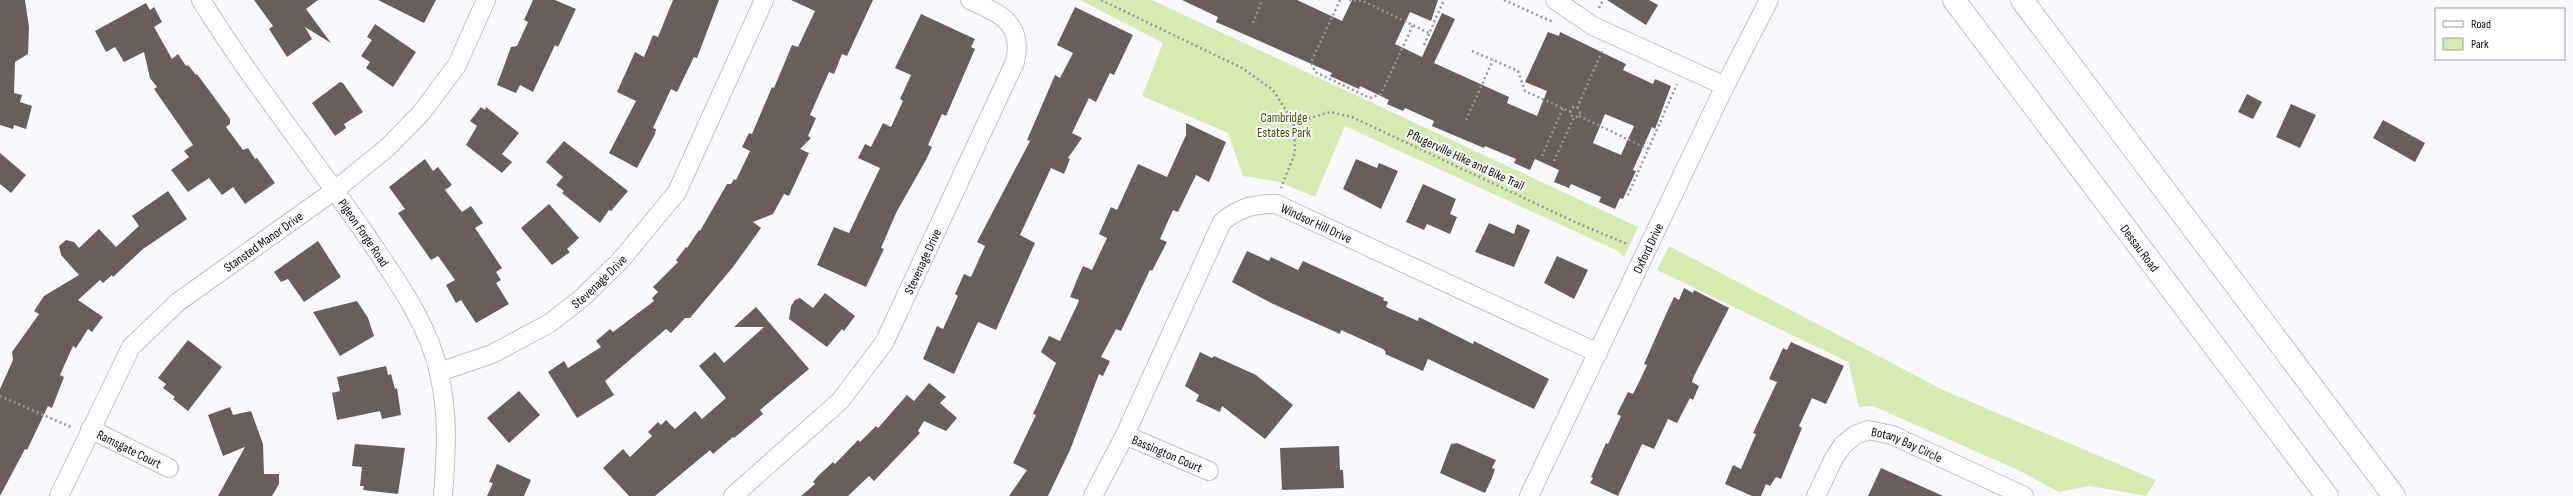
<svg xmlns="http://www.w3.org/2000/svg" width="2573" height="496" font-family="'Sofia Sans Condensed',sans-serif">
  <rect width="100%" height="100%" fill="#f8f8fe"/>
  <!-- green -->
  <g fill="#d6ebb2">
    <polygon points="1080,0 1152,0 1638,227 1624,257 1618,251 1345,126 1315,197 1279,182 1243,176 1228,133 1142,96 1163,43"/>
    <polygon points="1669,246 1943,390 2156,480 2146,496 2090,486 2059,492 2018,470 1873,406 1859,407 1848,362 1657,270"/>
  </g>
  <!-- building -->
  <g fill="#695e5c" fill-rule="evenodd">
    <polygon points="0,0 25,0 29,27 28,54 15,62 14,93 22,95 20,102 32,106 26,129 14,125 13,129 0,125"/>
    <polygon points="254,0 318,0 306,9 331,43 305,27 312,39 287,57 269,29 273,26"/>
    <polygon points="378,0 436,0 424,23"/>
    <polygon points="533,0 555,0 576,9 558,47 555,45 533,92 520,85 516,93 497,85 511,47 517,46 528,22 524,20"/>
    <polygon points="673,0 719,0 697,58 694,57 677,92 671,89 653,128 656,129 655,134 637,168 609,153 636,101 617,92 635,52 644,57 653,35 658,37"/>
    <polygon points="791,0 873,0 847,56 842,54 834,74 829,72 810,115 816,118 808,136 811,138 800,149 809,153 789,196 784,194 773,214 753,222 761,228 733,267 690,318 685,318 671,333 666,329 605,381 614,395 577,418 548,372 564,361 568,368 601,347 596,341 610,329 613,332 654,301 652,298 658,292 653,287 678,262 676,260 686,247 687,248 699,230 700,231 727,184 731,184 734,179 736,180 750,151 742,147 749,133 752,134 772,87 774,88 792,45 798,47 815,11"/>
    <path d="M1182 0H1297L1342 21 1352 0H1438L1431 21 1410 12 1395 44 1422 57 1442 13 1455 19 1434 63 1509 97 1507 103 1537 116 1547 91 1525 82 1548 32 1559 36 1560 32 1626 64 1623 70 1653 84 1655 79 1671 86 1655 129 1652 127 1633 170 1636 171 1623 199 1620 198 1615 209 1599 202 1601 197 1571 184 1569 188 1554 182 1559 170 1535 159 1530 170 1514 163 1516 159 1485 146 1484 148 1432 126 1434 121 1405 108 1403 111 1387 104 1389 100 1360 86 1359 89 1330 76 1332 73 1216 22 1218 17ZM1605 114 1634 126 1621 155 1593 143Z"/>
    <polygon points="1607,0 1649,0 1658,5 1646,25"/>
    <polygon points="146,3 150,10 154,7 162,22 154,27 172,59 178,54 186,66 188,65 196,75 197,74 230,119 230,124 226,127 243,150 248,148 255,159 257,158 275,183 245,204 233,187 222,195 209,178 188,192 171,170 189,157 184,151 193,145 154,89 157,87 150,78 144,52 124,62 115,47 106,52 95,31"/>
    <polygon points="1075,7 1133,35 1114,75 1110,73 1096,102 1089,98 1072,133 1082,138 1068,158 1070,159 1064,174 1051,168 1020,235 1035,243 996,330 978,322 954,374 923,359 937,326 943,329 958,296 955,294 964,274 971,277 985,246 977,242 1030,141 1027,140 1055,75 1060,78 1073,53 1057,45"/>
    <polygon points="921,14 975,39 971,47 975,49 946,116 942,114 928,145 932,147 926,160 897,211 881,248 884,249 866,287 817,265 834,227 849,233 880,168 858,158 865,144 871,147 883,123 891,127 903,101 900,99 911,75 895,68"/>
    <polygon points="375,24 416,52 393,87 366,68 370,62 361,56 372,40 367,37"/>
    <polygon points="340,82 343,83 363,112 344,124 346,128 335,136 312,103"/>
    <polygon points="2247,94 2262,102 2253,119 2238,112"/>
    <polygon points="2291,104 2316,115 2300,148 2276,137"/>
    <polygon points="481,107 485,110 486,107 519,133 502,154 512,162 502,173 466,145 477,126 470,121"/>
    <polygon points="2383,120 2425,143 2415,162 2373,138"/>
    <polygon points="1186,123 1226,142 1209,182 1196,175 1178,212 1173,210 1160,239 1167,242 1152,271 1150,270 1121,331 1116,329 1101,357 1110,361 1103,376 1099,374 1070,450 1048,496 1009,496 1027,470 1013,463 1036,415 1033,414 1056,363 1041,352 1049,336 1060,341 1078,303 1079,300 1070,297 1076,282 1083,266 1092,270 1107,238 1099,234 1111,207 1117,210 1138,164 1167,177 1186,135"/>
    <polygon points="564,141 628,191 611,211 609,210 600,223 562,193 564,191 556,185 563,177 546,162"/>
    <polygon points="0,153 26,175 11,193 0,184"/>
    <polygon points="425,159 433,171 438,167 452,185 445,190 462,212 471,206 483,223 475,228 502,268 496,272 501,280 496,283 509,304 476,323 461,300 456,303 446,285 455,280 438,256 431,260 398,213 405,209 389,187"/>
    <polygon points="1356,159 1377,168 1379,163 1398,171 1381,209 1343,189"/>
    <polygon points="1423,184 1456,199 1450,214 1457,217 1450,234 1427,224 1424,230 1406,222"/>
    <polygon points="168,191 187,219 143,249 113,277 112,275 103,283 100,280 78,300 103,317 92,332 88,329 76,348 73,346 60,375 64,377 52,408 48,406 27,450 25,449 0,496 0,389 13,360 12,352 39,314 34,311 44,296 79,275 61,255 59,246 66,240 74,242 79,248 99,229 116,247 139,226 132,216"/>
    <polygon points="549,204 579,238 567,249 570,252 552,265 521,228"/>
    <polygon points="1489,223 1514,234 1517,224 1530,230 1514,267 1475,252"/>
    <polygon points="318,241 341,277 304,302 288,279 281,282 274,272"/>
    <polygon points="1247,251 1269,261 1271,257 1298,270 1303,261 1384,298 1383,300 1388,302 1386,307 1418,321 1419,317 1473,344 1474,341 1549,379 1534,409 1428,359 1423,371 1385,354 1386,352 1383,349 1341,330 1340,334 1271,303 1232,282"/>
    <polygon points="1557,256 1588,270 1574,299 1544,283"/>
    <polygon points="1684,288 1693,293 1694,290 1729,308 1694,376 1692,382 1699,386 1693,400 1690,398 1677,423 1668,419 1654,449 1642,444 1618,496 1590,483 1593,478 1591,477 1606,443 1608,444 1621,416 1617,414 1628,392 1633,394 1641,378 1647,365 1644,364 1667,312 1674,297 1679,300"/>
    <polygon points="825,293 855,316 844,331 842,329 827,347 789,319 791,306 795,300 800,298 813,308"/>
    <polygon points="357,301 368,318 374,336 340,356 313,312"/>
    <polygon points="756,307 809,369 760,410 763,414 734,438 733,437 713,454 710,450 655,496 629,496 603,468 623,449 630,457 652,436 648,432 658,422 661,425 666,420 675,429 695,411 702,419 726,398 699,366 715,352 724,363 764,327 734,327"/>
    <polygon points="188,340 222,367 188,411 173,399 175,397 163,388 166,384 158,378"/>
    <polygon points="1791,342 1844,366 1826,404 1812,398 1799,426 1802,428 1781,479 1776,477 1770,486 1766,484 1761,496 1752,496 1725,484 1733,465 1741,469 1756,434 1753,433 1777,382 1769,379 1783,348 1787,350"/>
    <polygon points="1200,352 1212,358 1214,356 1256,375 1293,405 1265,439 1222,406 1220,412 1196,401 1199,395 1185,386"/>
    <polygon points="386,366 388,375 391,374 395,389 397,388 401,415 382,419 380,411 337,420 332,393 340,391 337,377"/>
    <polygon points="929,383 946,397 940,403 957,418 946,431 924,421 918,431 920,433 874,481 869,476 848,496 801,496 815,484 813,482 819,475 833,462 835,464 858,440 860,442 876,426 878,428 907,395 914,401"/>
    <polygon points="519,391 540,415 509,443 487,418"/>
    <polygon points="230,407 233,415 251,411 263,444 264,474 279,474 279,484 272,496 218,496 245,447 223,456 208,415"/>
    <polygon points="1457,443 1496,460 1492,468 1495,469 1492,478 1485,493 1440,473 1451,444"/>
    <polygon points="355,444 405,448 398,494 363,490 364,486 360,486 362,467 352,466"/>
    <polygon points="1339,446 1340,470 1343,470 1344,488 1282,490 1280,448"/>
    <polygon points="497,464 531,480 524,496 487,496 493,483 489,482"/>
    <polygon points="1881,468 1943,496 1868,496"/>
  </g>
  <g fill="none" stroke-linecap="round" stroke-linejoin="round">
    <defs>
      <g id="minor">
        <path id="s1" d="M201 0C251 81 312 156 366 235 394 277 428 322 439 373 449 416 446 453 443 496"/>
        <polyline points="1555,0 1593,26 1725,86"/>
        <path id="s2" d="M439 372 492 354 550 323 583 297 620 261 677 192 764 0"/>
        <path id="s3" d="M90 429 169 468"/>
        <path id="s4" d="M1125 435 1209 471"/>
        <path id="s5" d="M59 496 131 347 178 302 335 190 388 147 422 112 457 65 486 0"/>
        <path id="s6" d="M733 496 840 401 884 343 1015 62C1024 23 1000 14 970 0"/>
        <path id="s7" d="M1093 496 1125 435 1222 222C1240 207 1254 204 1276 204L1598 353"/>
        <path id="s8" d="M1529 496 1725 86 1769 0"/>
        <path id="s9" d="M1816 496 1834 458 1843 445 1855 435 1868 430 1892 435 2024 496"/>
      </g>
      <g id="major">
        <path id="s10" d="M1954 0 2327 496"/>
        <polyline points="2022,0 2394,496"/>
      </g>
    </defs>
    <!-- minor casing -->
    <use href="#minor" stroke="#c0bec9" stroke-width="20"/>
    <!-- major casing -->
    <use href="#major" stroke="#c0bec9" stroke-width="24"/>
    <!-- path -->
    <g stroke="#97979c" stroke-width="2.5" stroke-dasharray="2 3" stroke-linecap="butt">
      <polyline points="1101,0 1242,68 1273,90 1294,123 1295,153 1281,188"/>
      <polyline points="1340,0 1311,62 1315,72 1370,98 1381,94 1413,25"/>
      <polyline points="1349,0 1363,1 1429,33"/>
      <polyline points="1504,0 1553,22"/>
      <polyline points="1599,8 1603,0"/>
      <polyline points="1253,23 1262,0"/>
      <polyline points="1424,45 1444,0"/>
      <polyline points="1472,51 1518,71 1525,91 1571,112"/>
      <circle cx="1575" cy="112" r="5"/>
      <polyline points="1577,108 1603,49"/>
      <polyline points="1579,116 1648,149"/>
      <polyline points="1466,120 1493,60"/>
      <polyline points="1294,123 1330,112 1352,117 1577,223 1627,244"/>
      <polyline points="1542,156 1563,108"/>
      <polyline points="1554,161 1574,117"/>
      <polyline points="1628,195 1677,84"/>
      <polyline points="0,396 71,427"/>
    </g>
    <!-- minor -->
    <use href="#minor" stroke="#fff" stroke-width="18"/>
    <!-- major -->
    <use href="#major" stroke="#fff" stroke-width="22"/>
  </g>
  <g text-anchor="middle" stroke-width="4" stroke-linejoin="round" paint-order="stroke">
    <!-- park labels -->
    <g font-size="13" fill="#3a4d00" stroke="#fff">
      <text x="1284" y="122">Cambridge<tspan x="1284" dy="15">Estates Park</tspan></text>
    </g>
    <!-- street labels -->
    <g font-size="13" fill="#0c0c10" stroke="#fff">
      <text transform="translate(1466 159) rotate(25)" y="5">Pflugerville Hike and Bike Trail</text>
      <text dy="5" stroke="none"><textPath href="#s7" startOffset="406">Windsor Hill Drive</textPath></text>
      <text dy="5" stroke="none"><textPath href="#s1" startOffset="284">Pigeon Forge Road</textPath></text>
      <text dy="5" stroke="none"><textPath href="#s5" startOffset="335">Stansted Manor Drive</textPath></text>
      <text dy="5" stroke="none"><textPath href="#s8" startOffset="275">Oxford Drive</textPath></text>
      <text dy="5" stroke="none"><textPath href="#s10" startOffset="310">Dessau Road</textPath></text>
      <text dy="5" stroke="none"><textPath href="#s6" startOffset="306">Stevenage Drive</textPath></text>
      <text dy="5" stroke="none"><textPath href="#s2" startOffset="186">Stevenage Drive</textPath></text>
      <text dy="5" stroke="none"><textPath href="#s9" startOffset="129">Botany Bay Circle</textPath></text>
      <text dy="5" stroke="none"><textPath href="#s3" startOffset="44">Ramsgate Court</textPath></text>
      <text dy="5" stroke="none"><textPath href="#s4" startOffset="46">Bassington Court</textPath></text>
    </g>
  </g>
  <!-- legend -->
  <rect x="2435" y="8" width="130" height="52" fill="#ffffff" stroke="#9e9e9f"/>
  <rect x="2443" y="21" width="20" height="6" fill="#ffffff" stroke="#9e9e9f"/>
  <text x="2471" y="28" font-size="12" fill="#0c0c10">Road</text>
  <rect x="2443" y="38" width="20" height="12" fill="#d6ebb2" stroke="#9e9e9f"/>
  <text x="2471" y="48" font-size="12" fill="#0c0c10">Park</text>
</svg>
